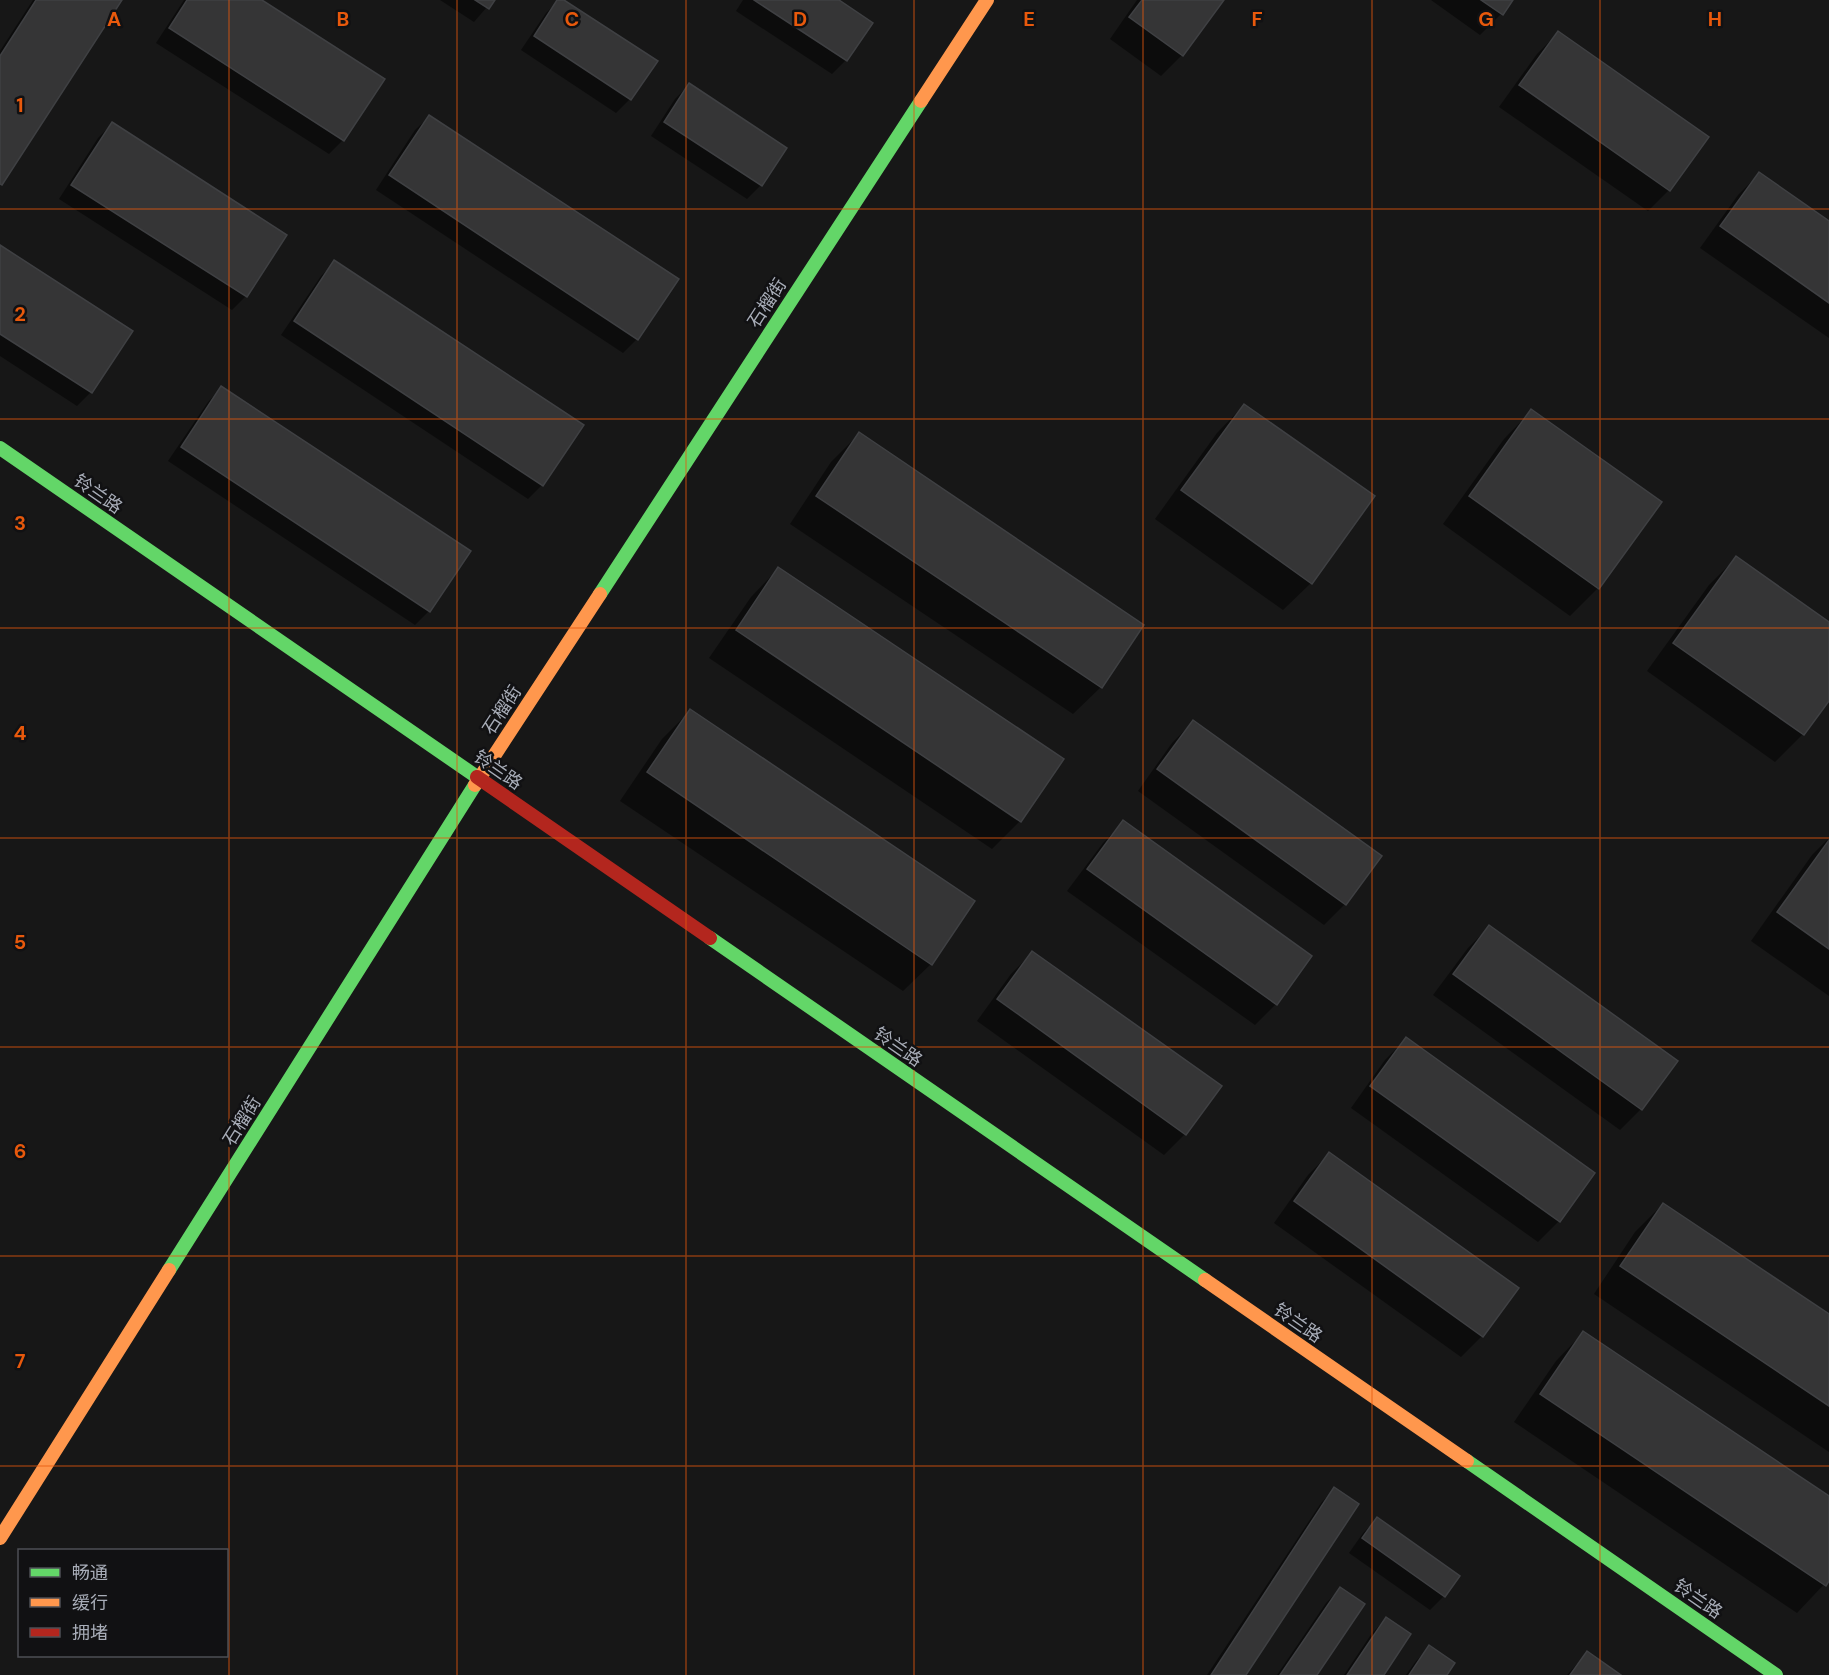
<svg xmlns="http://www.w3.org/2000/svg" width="1829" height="1675" font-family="'DM Sans','Noto Sans SC',sans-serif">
  <rect width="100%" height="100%" fill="#171717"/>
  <!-- shadow -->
  <g fill="#0007">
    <polygon points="33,0 120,0 0,185 0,51"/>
    <polygon points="184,0 260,0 382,79 343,140 329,154 156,43"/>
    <polygon points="440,0 493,0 474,22"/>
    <polygon points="559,0 561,0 630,99 616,113 521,50 546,13"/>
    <polygon points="743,0 836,0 871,23 846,60 832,74 736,11"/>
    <polygon points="1137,0 1222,0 1182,55 1161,76 1110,39"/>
    <polygon points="1431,0 1511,0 1501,14 1480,35"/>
    <polygon points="1558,33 1669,190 1648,211 1499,107 1537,54"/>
    <polygon points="689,85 785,148 761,185 747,199 651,136 675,99"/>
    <polygon points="429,117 637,339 623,353 376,190 415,130"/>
    <polygon points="112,124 246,296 232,310 59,199 98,138"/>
    <polygon points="1759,174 1829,223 1829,338 1700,248 1738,195"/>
    <polygon points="0,247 91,392 77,406 0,356"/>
    <polygon points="335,262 542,485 528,499 281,335 321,276"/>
    <polygon points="221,388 429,611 415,625 168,461 208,402"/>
    <polygon points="1244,405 1311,583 1283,610 1155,519 1217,433"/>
    <polygon points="1531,411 1660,502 1598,588 1570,616 1443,524 1504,439"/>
    <polygon points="859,434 1101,687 1073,714 790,524 831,462"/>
    <polygon points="1736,558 1829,623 1829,698 1803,734 1775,762 1647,671 1709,585"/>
    <polygon points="778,569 1020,821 992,849 709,658 751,597"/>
    <polygon points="690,711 931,964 903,991 620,801 662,739"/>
    <polygon points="1193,722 1345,904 1324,925 1138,791 1172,743"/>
    <polygon points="1124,822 1310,956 1276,1004 1255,1025 1067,891 1103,843"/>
    <polygon points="1829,838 1829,996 1751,941 1812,855"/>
    <polygon points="1489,927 1641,1109 1620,1130 1433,995 1468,948"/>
    <polygon points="1032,953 1219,1086 1185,1134 1164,1155 977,1021 1011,974"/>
    <polygon points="1406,1039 1593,1173 1559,1221 1538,1242 1351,1108 1385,1060"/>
    <polygon points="1329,1154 1482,1336 1461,1357 1274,1223 1308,1175"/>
    <polygon points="1663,1204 1829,1316 1829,1452 1594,1294 1635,1232"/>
    <polygon points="1583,1333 1829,1498 1829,1579 1797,1613 1514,1422 1556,1361"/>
    <polygon points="1334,1489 1244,1675 1207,1675 1321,1503"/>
    <polygon points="1377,1519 1444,1596 1430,1610 1349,1553 1363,1533"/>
    <polygon points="1340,1589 1315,1675 1277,1675 1326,1603"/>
    <polygon points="1386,1619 1382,1675 1344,1675 1372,1633"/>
    <polygon points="1430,1647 1445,1675 1406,1675 1416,1661"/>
    <polygon points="1587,1653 1618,1675 1567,1675"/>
  </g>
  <!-- building -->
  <g fill="#353536" stroke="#3f4043" stroke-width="1.5">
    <polygon points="36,0 122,0 2,185 0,184 0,56"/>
    <polygon points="187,0 262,0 385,79 344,141 169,28"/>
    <polygon points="475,0 495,0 489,9"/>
    <polygon points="557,0 564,0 658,61 631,100 534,36"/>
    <polygon points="754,0 839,0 873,23 847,61"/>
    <polygon points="1142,0 1224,0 1183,56 1129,17"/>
    <polygon points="1481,0 1513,0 1503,15"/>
    <polygon points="1558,31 1709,137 1670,191 1519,85"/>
    <polygon points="689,83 787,148 762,186 664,122"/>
    <polygon points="429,115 679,279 638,340 389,175"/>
    <polygon points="112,122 287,235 247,297 71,185"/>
    <polygon points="1759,172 1829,221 1829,303 1720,226"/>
    <polygon points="0,245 133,331 92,393 0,334"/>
    <polygon points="334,260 584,425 543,486 294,321"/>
    <polygon points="221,386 471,551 430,612 181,447"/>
    <polygon points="1244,404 1375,496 1312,584 1181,490"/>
    <polygon points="1531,409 1662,502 1599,589 1469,496"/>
    <polygon points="859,432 1144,625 1102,688 816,496"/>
    <polygon points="1736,556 1829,622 1829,701 1804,735 1673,643"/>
    <polygon points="778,567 1064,759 1021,822 736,630"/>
    <polygon points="690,709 975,901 932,965 647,772"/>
    <polygon points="1193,720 1382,856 1346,905 1157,769"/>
    <polygon points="1123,820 1312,956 1277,1005 1087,869"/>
    <polygon points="1829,840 1829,949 1777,912"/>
    <polygon points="1489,925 1678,1061 1642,1110 1453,974"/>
    <polygon points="1032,951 1222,1086 1186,1135 997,999"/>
    <polygon points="1406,1037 1595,1173 1560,1222 1370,1086"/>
    <polygon points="1329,1152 1519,1288 1483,1337 1294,1201"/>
    <polygon points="1663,1203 1829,1314 1829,1406 1620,1266"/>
    <polygon points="1583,1331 1829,1496 1829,1581 1826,1586 1540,1394"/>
    <polygon points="1334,1487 1359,1504 1246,1675 1211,1675"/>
    <polygon points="1377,1517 1460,1576 1445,1597 1362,1538"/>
    <polygon points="1340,1587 1365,1604 1317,1675 1280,1675"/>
    <polygon points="1386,1617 1411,1634 1384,1675 1347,1675"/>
    <polygon points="1429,1645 1455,1663 1447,1675 1409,1675"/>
    <polygon points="1587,1651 1621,1675 1570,1675"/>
  </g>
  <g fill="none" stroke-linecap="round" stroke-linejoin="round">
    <!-- fast -->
    <g stroke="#63d668" stroke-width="14">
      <polyline points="0,448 477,777"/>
      <polyline points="600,594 921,101"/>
      <polyline points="710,938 1205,1280"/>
      <polyline points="169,1270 475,785"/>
      <polyline points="1467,1461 1776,1675"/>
    </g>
    <!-- slow -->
    <g stroke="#ff974d" stroke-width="14">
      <polyline points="921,101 987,0"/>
      <polyline points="475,785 600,594"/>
      <polyline points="1205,1280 1467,1461"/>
      <polyline points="0,1538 169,1270"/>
    </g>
    <!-- jam -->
    <polyline stroke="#b3261e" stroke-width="14" points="477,777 710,938"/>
  </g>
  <!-- grid -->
  <path fill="none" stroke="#e8590c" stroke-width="1.5" stroke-opacity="0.55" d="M229 0V1675M457 0V1675M686 0V1675M914 0V1675M1143 0V1675M1372 0V1675M1600 0V1675M0 209H1829M0 419H1829M0 628H1829M0 838H1829M0 1047H1829M0 1256H1829M0 1466H1829"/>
  <g text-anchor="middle" stroke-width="5" stroke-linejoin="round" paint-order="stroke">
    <!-- street labels -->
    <g font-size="18" fill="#a8adb8" stroke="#111113">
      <text transform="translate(767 303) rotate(-57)" y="6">石榴街</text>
      <text transform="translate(98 494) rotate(35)" y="6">铃兰路</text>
      <text transform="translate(502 710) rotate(-57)" y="6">石榴街</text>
      <text transform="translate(498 770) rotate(35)" y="6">铃兰路</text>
      <text transform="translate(898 1047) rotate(35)" y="6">铃兰路</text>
      <text transform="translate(242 1121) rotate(-58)" y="6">石榴街</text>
      <text transform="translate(1298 1323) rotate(35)" y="6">铃兰路</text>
      <text transform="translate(1698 1599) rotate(35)" y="6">铃兰路</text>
    </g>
  </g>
  <g font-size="20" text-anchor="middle" font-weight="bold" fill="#e8590c" stroke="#111113" stroke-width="5" stroke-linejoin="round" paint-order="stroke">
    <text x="114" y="26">A</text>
    <text x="343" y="26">B</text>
    <text x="572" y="26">C</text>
    <text x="800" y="26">D</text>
    <text x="1029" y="26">E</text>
    <text x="1257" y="26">F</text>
    <text x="1486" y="26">G</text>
    <text x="1715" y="26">H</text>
    <text x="20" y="112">1</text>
    <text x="20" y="321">2</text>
    <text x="20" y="530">3</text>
    <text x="20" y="740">4</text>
    <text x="20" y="949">5</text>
    <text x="20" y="1158">6</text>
    <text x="20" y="1368">7</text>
  </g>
  <!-- legend -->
  <rect x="18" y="1549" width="210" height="108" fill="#111113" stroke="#4d4f55" stroke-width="1.5"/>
  <rect x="30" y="1568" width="30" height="9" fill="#63d668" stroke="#4d4f55" stroke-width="1.5"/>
  <text x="72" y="1579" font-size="18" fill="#a8adb8">畅通</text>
  <rect x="30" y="1598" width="30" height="9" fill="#ff974d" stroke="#4d4f55" stroke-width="1.5"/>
  <text x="72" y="1609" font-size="18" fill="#a8adb8">缓行</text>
  <rect x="30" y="1628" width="30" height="9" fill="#b3261e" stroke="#4d4f55" stroke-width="1.5"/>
  <text x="72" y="1639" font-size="18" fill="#a8adb8">拥堵</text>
</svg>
